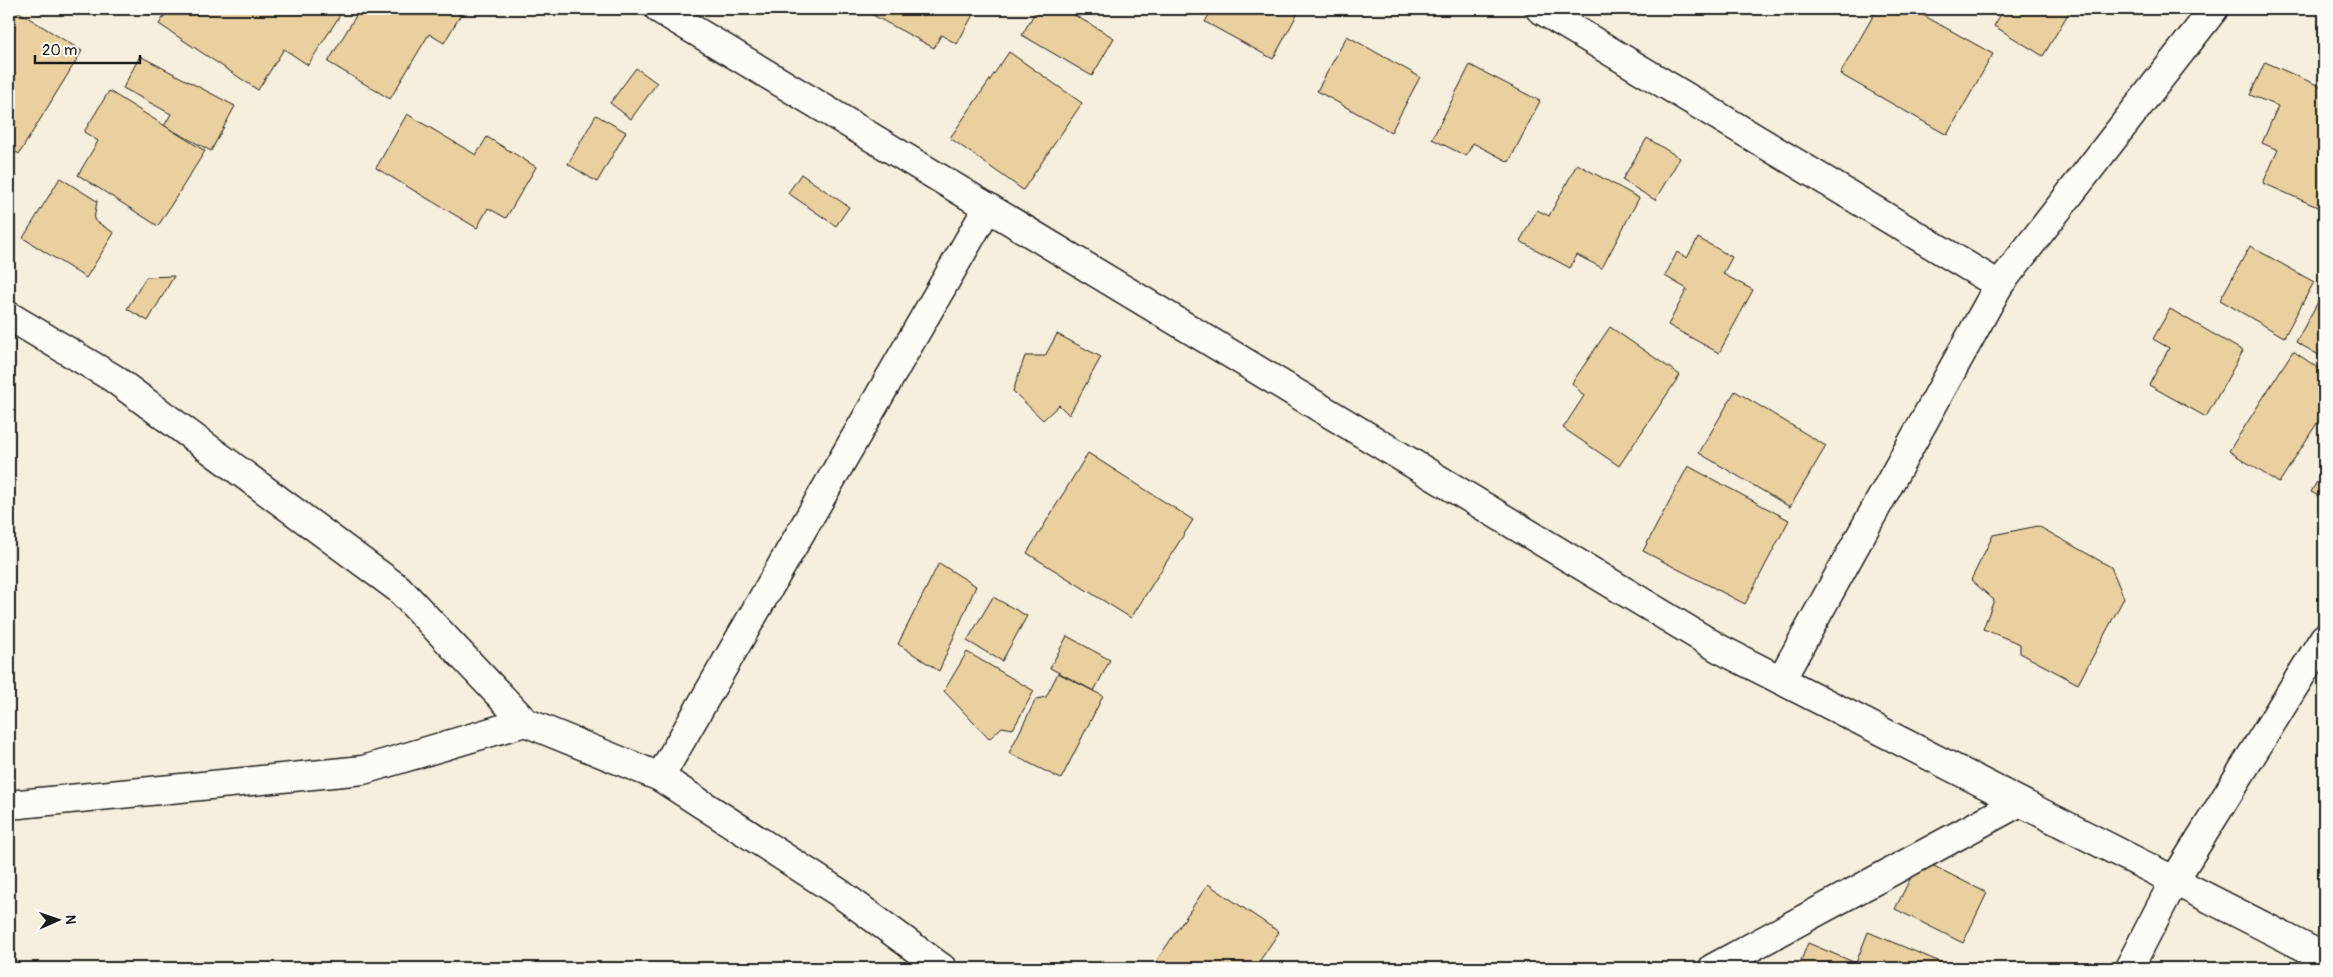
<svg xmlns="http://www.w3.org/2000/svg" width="2333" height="977" font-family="Pangolin,sans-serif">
  <rect width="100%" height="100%" fill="#f7efdd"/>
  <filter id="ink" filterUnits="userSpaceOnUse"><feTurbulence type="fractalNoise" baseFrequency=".02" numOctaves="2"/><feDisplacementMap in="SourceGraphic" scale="10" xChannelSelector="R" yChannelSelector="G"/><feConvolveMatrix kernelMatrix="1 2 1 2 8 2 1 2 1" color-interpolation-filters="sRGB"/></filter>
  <g filter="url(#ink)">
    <!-- building -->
    <g fill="#ead09f" stroke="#1c1c1c">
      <polygon points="9,9 14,9 82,51 19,154 9,147"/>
      <polygon points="169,9 344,9 308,65 284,49 258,90 159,24"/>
      <polygon points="360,9 456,9 460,16 444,43 429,34 390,99 328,62"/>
      <polygon points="868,9 976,9 957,44 941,35 934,48 867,12"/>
      <polygon points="1037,9 1064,9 1114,38 1092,76 1022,35"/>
      <polygon points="1212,9 1300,9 1273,59 1205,22"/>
      <polygon points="1877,9 1912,9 1993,54 1947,135 1840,74"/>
      <polygon points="2004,9 2071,9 2043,56 1994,26"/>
      <polygon points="1347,36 1420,77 1391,132 1317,91"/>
      <polygon points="1009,52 1082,103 1023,190 950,138"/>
      <polygon points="140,56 235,106 211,151 164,126 171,114 123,88"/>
      <polygon points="2265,62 2324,88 2324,210 2263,183 2278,150 2262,143 2278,106 2250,95"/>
      <polygon points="1470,65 1540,101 1509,162 1473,143 1466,156 1432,139"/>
      <polygon points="636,68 657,83 631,119 610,103"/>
      <polygon points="109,91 205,151 158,226 78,175 98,141 84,132"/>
      <polygon points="407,114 476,155 487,137 536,167 506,218 488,208 477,228 376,168"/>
      <polygon points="596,115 626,132 597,182 568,164"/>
      <polygon points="1647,138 1680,158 1655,200 1622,180"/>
      <polygon points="1577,164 1639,198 1602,268 1577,255 1570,268 1520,241 1537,210 1549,216"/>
      <polygon points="801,174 849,207 836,226 788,193"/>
      <polygon points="60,178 97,201 94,220 114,233 86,278 23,238"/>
      <polygon points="1698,238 1732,257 1723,274 1753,290 1719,353 1668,325 1687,289 1665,276 1677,252 1687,258"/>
      <polygon points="2250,246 2314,282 2284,337 2220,300"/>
      <polygon points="174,276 148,321 127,309 146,277"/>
      <polygon points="2324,291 2324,358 2296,342"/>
      <polygon points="2170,309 2243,351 2206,417 2149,385 2169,348 2153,339"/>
      <polygon points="1610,327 1680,375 1619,466 1563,428 1584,396 1572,383"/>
      <polygon points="1057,334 1101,357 1069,415 1059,405 1043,420 1013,391 1025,356 1045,356"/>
      <polygon points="2293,351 2324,372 2324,412 2279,483 2229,451"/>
      <polygon points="1735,391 1826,446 1790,507 1699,453"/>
      <polygon points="1088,453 1193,520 1131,618 1027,553"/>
      <polygon points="1688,466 1789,520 1745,604 1643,551"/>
      <polygon points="2324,469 2324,499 2311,492"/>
      <polygon points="2038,526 2111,567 2124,598 2078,684 2020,653 2020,644 1983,629 1994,600 1971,580 1993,535"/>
      <polygon points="939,563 976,586 939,671 898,644"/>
      <polygon points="993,597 1027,616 1002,661 967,641"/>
      <polygon points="1067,636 1110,660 1094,691 1050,668"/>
      <polygon points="967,652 1034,691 1013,729 1002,727 989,739 944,691"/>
      <polygon points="1058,673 1103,696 1061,779 1009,753 1036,699 1046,697"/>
      <polygon points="1920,859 1987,893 1963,943 1895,909"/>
      <polygon points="1208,884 1279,932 1255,968 1159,968 1157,960"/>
      <polygon points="1868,932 1955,968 1798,968 1808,943 1856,963"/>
    </g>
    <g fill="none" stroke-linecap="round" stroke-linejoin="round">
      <defs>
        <g id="minor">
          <polyline points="659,9 1720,649 2324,957"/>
          <polyline points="1540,9 1999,285"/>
          <polyline points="9,316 113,378 399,589 525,722 660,777 838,892 942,968"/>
          <polyline points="1781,680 1999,285 2214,9"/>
          <polyline points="660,777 988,207"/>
          <polyline points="9,805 363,770 525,722"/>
          <polyline points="1713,968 2018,803"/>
          <polyline points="2129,968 2174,881 2324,638"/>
        </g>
      </defs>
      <!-- minor casing -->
      <use href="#minor" stroke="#1c1c1c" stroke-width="31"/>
      <!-- minor -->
      <use href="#minor" stroke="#fdfcf7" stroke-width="28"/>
    </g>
  </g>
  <!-- margin -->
  <rect width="2333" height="977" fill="none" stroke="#fdfcf7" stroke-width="30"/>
  <rect x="15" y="15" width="2303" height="947" fill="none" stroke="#1c1c1c" stroke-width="2" filter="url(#ink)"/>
  <!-- north arrow -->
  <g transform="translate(58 920) rotate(88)" stroke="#fdfcf7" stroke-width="4" paint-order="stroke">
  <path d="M0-4L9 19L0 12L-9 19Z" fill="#1c1c1c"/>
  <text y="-8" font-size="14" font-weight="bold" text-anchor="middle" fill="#1c1c1c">N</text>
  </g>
  <!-- scale -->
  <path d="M35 55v8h105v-8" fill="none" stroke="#1c1c1c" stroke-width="2.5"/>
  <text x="42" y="55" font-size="15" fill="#1c1c1c" stroke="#fdfcf7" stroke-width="4" paint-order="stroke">20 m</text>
</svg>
